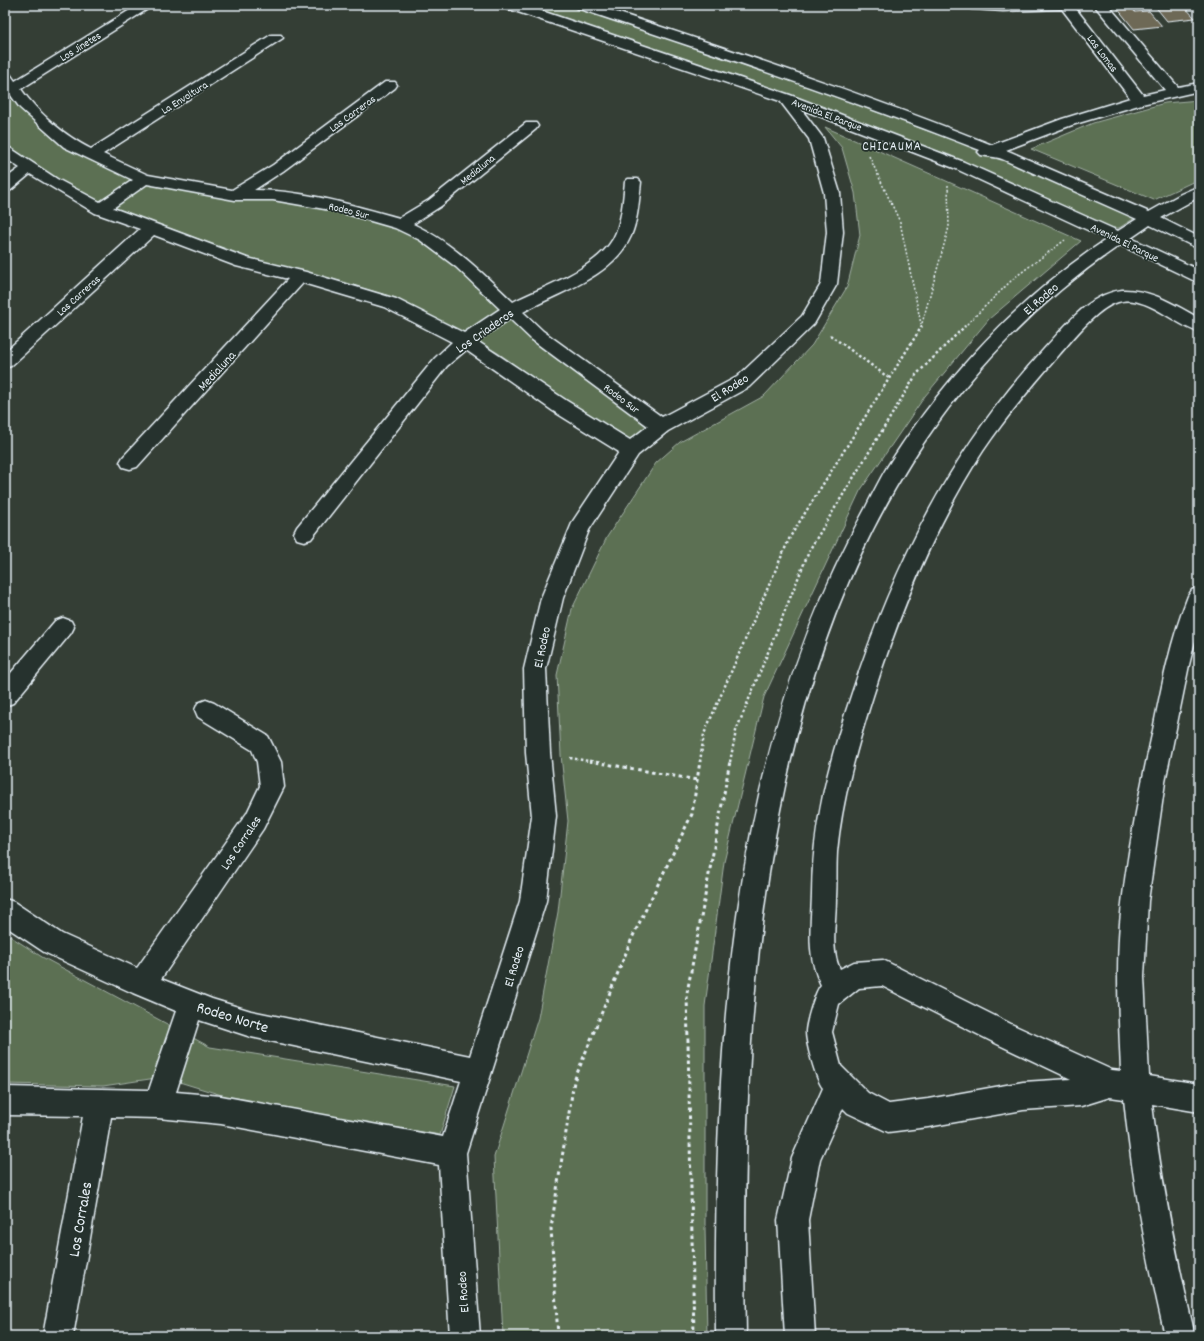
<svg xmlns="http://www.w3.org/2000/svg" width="1204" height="1341" font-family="Dekko,sans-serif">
  <rect width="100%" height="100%" fill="#343e35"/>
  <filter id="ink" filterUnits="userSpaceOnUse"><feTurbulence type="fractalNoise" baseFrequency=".025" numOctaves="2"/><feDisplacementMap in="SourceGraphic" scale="8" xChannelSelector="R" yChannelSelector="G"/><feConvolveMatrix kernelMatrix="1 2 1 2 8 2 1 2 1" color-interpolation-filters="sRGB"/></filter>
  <g filter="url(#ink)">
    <!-- green -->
    <g fill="#5b6f52" stroke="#a2b0a5">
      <polygon points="524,5 569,5 805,86 988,153 1138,216 1119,228 1111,228 963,161 789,95"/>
      <polygon points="5,89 18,107 63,148 140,183 270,200 333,211 397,228 420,240 455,266 505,313 649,425 629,443 566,401 498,353 456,329 395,298 325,277 246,257 107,205 58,179 5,144"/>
      <polygon points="1199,100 1199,179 1154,200 1031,149 1093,123 1165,103"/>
      <polygon points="825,127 1081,241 989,319 925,396 860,491 764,697 724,862 705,1006 705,1228 707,1336 503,1336 494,1157 538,1018 558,912 568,821 561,755 557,675 572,609 607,537 656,463 680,442 764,396 812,345 847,287 860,235 855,193 842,148"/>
      <polygon points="5,933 42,957 210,1047 455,1086 440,1135 238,1100 163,1077 103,1086 5,1084"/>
    </g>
    <!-- building -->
    <g fill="#6e6957" stroke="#e8f1f8">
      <polygon points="1154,5 1183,5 1195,18 1167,21"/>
      <polygon points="1130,7 1135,12 1149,11 1162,26 1134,29 1117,8"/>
    </g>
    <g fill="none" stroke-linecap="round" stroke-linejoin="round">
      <defs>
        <g id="street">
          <path d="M138 5H154L21 89C38 113 65 136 91 149L271 35H281L283 38 103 154 148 175 232 190 273 165 385 82H395L397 85 395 88 283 171 254 190C303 190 352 205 399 218L429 200 526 123H536L538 126 536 129 441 206 413 224C452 242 482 273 513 302 544 286 595 270 613 239 622 222 623 200 625 182L628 179H638L641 182C639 200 638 219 631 236 613 277 559 292 523 312L543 331 662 417 737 377 802 316 821 284 827 232 824 193 809 139 780 101 506 8 504 5H524L790 95 964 162 1118 231 1137 219 1002 159C994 156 989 157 981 155L978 152 980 150C847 98 712 53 577 8L575 5H595C728 49 862 93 992 145L1062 119 1130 98 1062 9 1003 11 972 9 967 8 965 5H1073L1143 95 1165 90 1094 5H1108L1178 87 1199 83V91L1142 104 1072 125 1006 150 1149 212 1181 194 1199 186V197L1161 218 1199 237V249L1150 225 1131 238 1199 270V283L1120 245C764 488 739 946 746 1336H716C714 1055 726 761 865 509 873 493 881 476 891 461 947 374 1021 296 1107 239L954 168 801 109 823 138 840 193 843 232 837 284 814 324 749 387 668 431 638 455 589 530 563 598 546 669 550 753 556 816 546 901 466 1153 480 1336H450L439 1165 221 1124 158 1118 111 1117 73 1336H43L83 1116 5 1115V1087L149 1090 176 1011 133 993 44 952 5 926V899L14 902 62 934 137 968 247 813 260 786 257 762 252 750 198 717 195 710 198 703 206 700 214 703 268 736 281 762 284 787 263 829 161 979 212 999 251 1011 470 1056 520 901 532 816 526 753 524 669 541 598 573 521 619 452 553 411 466 350 447 366 311 539 304 541 297 539 294 533 297 527 435 358 452 342 384 307 303 283 137 467 130 469 123 467 120 462 123 457 288 279 236 266 154 235 11 366 5 368V352L140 229 95 213 30 174 11 190 5 192V179L20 168 5 158V146L10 148 57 179 100 202 133 180 64 147 20 108 5 87V73L10 74 15 81ZM147 184 235 200H273L336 211 395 228 420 240 456 267 500 309 464 333 396 299 306 272 247 258 113 208ZM510 319 531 339 648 426 630 440 567 401 477 341ZM199 1020 251 1037 461 1081 443 1137 221 1096 176 1092Z"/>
          <path d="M1122 290C1151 289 1175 305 1199 318V332C1175 325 1144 293 1118 302 1097 308 1073 339 1059 355 1032 386 1006 417 983 451 934 526 900 611 873 696 857 747 842 799 837 852 836 867 837 883 836 898 836 921 830 949 840 969L854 962 883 960 1011 1024 1112 1070 1121 1071C1119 1022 1116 972 1120 923 1126 858 1139 794 1153 730 1162 684 1171 639 1188 596L1192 590 1199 587V625L1189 665 1165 782 1148 901 1144 977 1149 1076 1199 1084V1112L1152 1104C1161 1182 1177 1259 1195 1336H1165C1147 1258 1132 1179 1124 1099L1110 1097 1081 1106 1023 1110 928 1127 888 1132 848 1113 843 1108 820 1159 808 1220 815 1336H785L778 1220 792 1158 823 1088C816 1080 806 1043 806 1032 806 1024 815 991 821 985 806 955 811 927 812 895 812 826 829 761 851 696 893 566 951 450 1044 349 1066 326 1088 294 1122 290ZM882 986 993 1042 1071 1079 1023 1082 928 1099 889 1104 868 1093 841 1066 832 1032 839 1004 859 988Z"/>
          <polygon points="63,618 71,621 74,627 71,633 13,703 5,706 5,680 55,621"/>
        </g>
      </defs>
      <!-- street casing -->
      <use href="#street" stroke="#e8f1f8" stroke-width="3"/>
      <!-- path-far2 -->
      <g stroke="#e8f1f8" stroke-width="1.5" stroke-dasharray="2 2" stroke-linecap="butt">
        <polyline points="869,156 900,222 921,324"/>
        <polyline points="921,327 949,227 948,185"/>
        <polyline points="964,327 1014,278 1065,240"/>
      </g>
      <!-- path-far1 -->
      <g stroke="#e8f1f8" stroke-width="2.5" stroke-dasharray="2.5 2.5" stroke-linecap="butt">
        <polyline points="830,335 889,378"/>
        <polyline points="570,758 595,762"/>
        <polyline points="700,762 704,734 790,537 922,326"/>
        <polyline points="730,762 736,731 810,549 916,375 965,326"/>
      </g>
      <!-- path -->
      <g stroke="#e8f1f8" stroke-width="3" stroke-dasharray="3.5 3.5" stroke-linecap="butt">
        <polyline points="589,761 697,780"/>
        <polyline points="558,1336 551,1228 574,1081 632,938 692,814 700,761"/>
        <polyline points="694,1336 687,993 730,761"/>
      </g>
      <!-- street -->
      <use href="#street" fill="#26332d" fill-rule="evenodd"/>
    </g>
  </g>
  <g text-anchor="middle" stroke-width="3.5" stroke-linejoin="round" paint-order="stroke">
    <!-- far-street labels -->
    <g font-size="11" fill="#e8f1f8" stroke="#26332d">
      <text transform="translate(80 46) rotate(-32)" y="4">Los Jinetes</text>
      <text transform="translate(1103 53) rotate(53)" y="4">Las Lomas</text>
      <text transform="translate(184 97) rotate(-32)" y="4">La Envoltura</text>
      <text transform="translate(352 113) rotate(-36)" y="4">Las Carreras</text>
      <text transform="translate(827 114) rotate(21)" y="4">Avenida El Parque</text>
      <text transform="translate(477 169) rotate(-39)" y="4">Medialuna</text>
      <text transform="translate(349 210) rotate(14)" y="4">Rodeo Sur</text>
      <text transform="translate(1125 242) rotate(26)" y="4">Avenida El Parque</text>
      <text transform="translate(78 295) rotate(-42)" y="4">Las Carreras</text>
      <text transform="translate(622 398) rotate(37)" y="4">Rodeo Sur</text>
    </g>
    <!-- far-quarter labels -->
    <g font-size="13" letter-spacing="1" fill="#e8f1f8" stroke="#26332d">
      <text x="892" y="150">CHICAUMA</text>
    </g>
    <!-- street labels -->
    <g font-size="13" fill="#e8f1f8" stroke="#26332d">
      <text transform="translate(1040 298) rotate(-41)" y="5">El Rodeo</text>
      <text transform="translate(484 330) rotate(-35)" y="5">Los Criaderos</text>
      <text transform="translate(216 370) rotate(-47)" y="5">Medialuna</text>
      <text transform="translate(729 387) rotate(-32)" y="5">El Rodeo</text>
      <text transform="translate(541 647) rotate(-78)" y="5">El Rodeo</text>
      <text transform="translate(240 842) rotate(-56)" y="5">Los Corrales</text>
      <text transform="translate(513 966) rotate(-73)" y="5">El Rodeo</text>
      <text transform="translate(462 1292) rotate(-94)" y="5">El Rodeo</text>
    </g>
    <!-- near-street labels -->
    <g font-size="16" fill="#e8f1f8" stroke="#26332d">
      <text transform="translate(233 1016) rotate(17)" y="6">Rodeo Norte</text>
      <text transform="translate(79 1219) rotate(-80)" y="6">Los Corrales</text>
    </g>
  </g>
  <!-- margin -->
  <rect width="1204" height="1341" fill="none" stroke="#26332d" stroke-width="20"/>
  <rect x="10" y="10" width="1184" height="1321" fill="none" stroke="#e8f1f8" stroke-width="1.5" filter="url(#ink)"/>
</svg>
